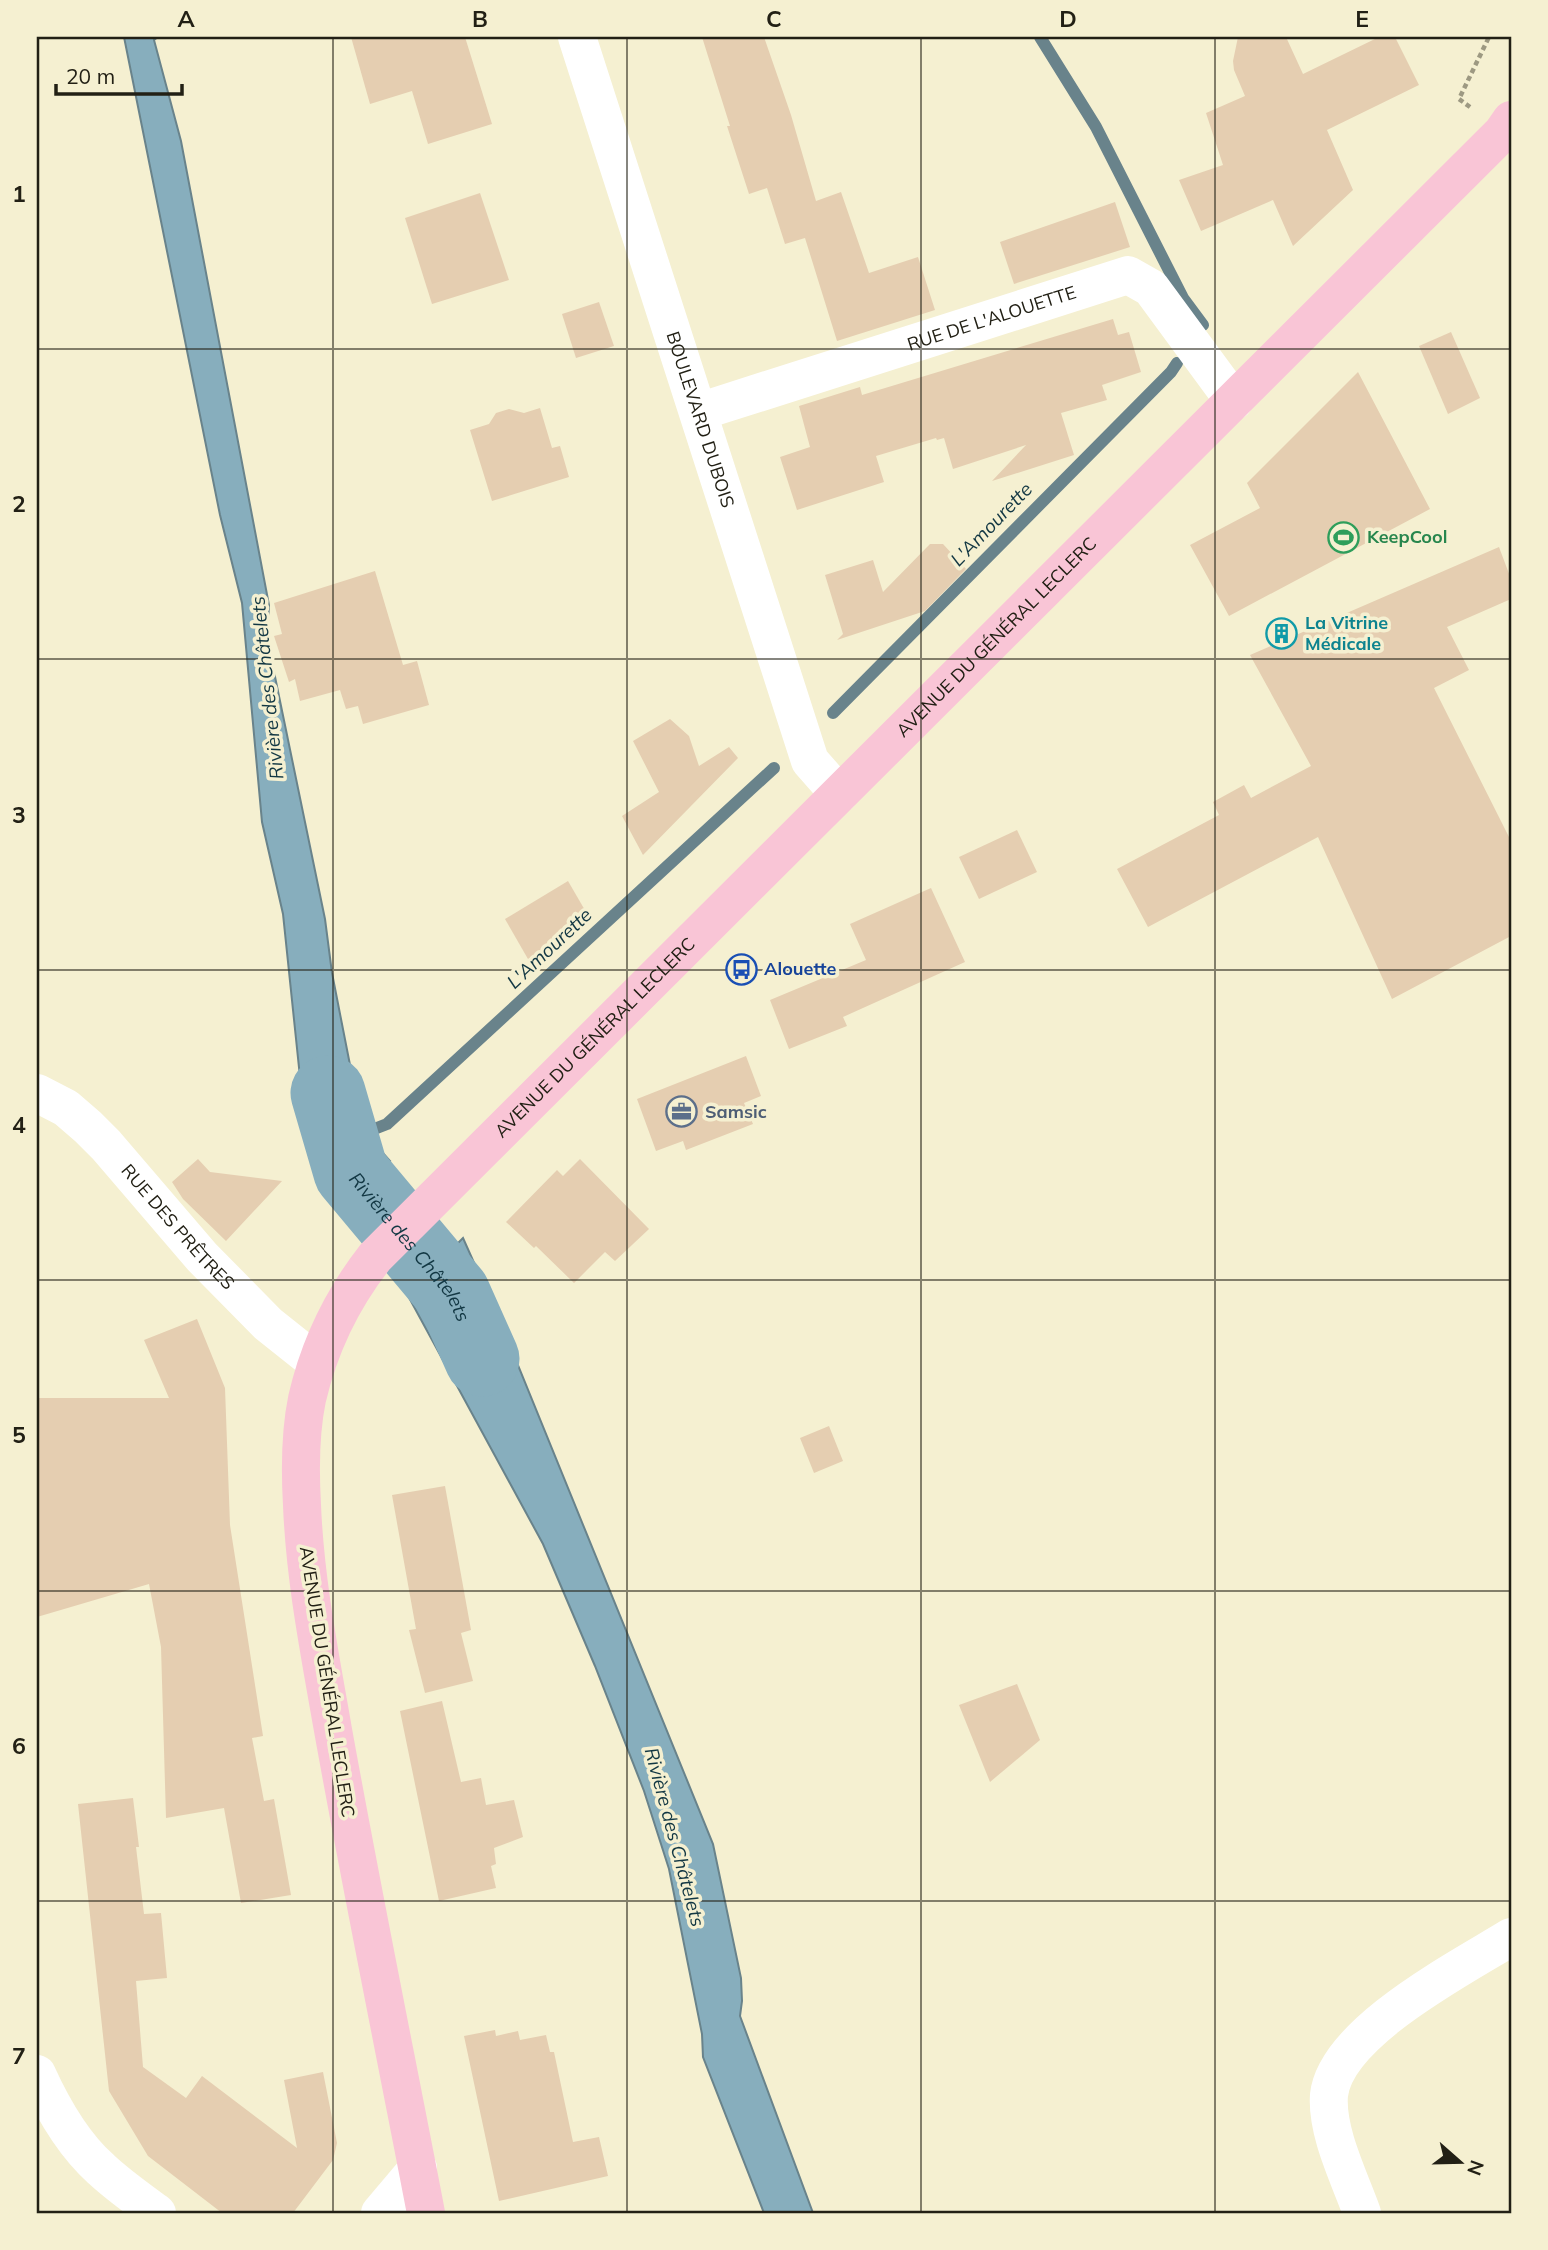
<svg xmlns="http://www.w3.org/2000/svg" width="1548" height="2250" font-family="Mulish,sans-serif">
  <rect width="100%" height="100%" fill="#f5f0d1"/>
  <!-- water -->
  <g fill="#87aebd" stroke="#69838b" stroke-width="2">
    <polygon points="124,37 158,37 154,40 181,141 269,605 267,638 325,919 332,973 351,1070 363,1116 369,1122 376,1134 373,1142 390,1161 342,1211 312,1163 305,1125 283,914 262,822 242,603 220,515"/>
    <polygon points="463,1238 500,1321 713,1844 741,1978 742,2001 740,2016 813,2213 764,2213 703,2057 702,2034 669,1869 644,1791 595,1666 543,1544 407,1294"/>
  </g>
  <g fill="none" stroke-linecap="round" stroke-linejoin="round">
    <!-- stream -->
    <g stroke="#69838b" stroke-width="12">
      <polyline points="1040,37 1096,127 1183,298 1203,325"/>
      <polyline points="833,713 1171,372 1177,363"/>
      <polyline points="359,1135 387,1124 774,768"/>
    </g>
    <!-- river -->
    <path stroke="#87aebd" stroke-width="75" id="s1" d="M328 1093 351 1172 453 1294 482 1359"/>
  </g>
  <!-- building -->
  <g fill="#e5ceb1">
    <polygon points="351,37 465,37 492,124 428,144 412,91 370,104"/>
    <polygon points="702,37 764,37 791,115 816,201 841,192 869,273 918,257 935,310 837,341 805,238 785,244 767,188 749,194 727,126 730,126"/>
    <polygon points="1238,37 1286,37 1303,74 1379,37 1395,37 1419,85 1327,130 1353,190 1293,246 1273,200 1201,231 1179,180 1223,165 1206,113 1245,96 1234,70 1233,61"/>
    <polygon points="480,193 509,280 432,304 405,218"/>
    <polygon points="1115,202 1130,247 1014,284 1000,242"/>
    <polygon points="599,302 614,346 576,358 562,314"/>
    <polygon points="1113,319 1118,335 1129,332 1141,372 1102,385 1107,400 1061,413 1074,455 992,481 1026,445 953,469 944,438 937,440 936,438 876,456 884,482 797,510 780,457 810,447 799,406 860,387 862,395"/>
    <polygon points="1451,332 1480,398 1448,414 1419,346"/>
    <polygon points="1358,372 1430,509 1229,616 1190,545 1260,508 1247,483"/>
    <polygon points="540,408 552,448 560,446 569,477 492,501 470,430 489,424 496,413 509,409 524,413"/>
    <polygon points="930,544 943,544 966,569 925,611 837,640 843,634 825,575 873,560 883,592"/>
    <polygon points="1499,547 1511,579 1511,599 1447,627 1469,670 1434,688 1511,841 1511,936 1392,999 1318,837 1148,927 1117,869 1219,815 1213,802 1244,785 1251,798 1311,766 1250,655"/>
    <polygon points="375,571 403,665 417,661 429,705 363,724 358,706 346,709 340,690 300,701 295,679 289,682 274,636 282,634 274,603"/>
    <polygon points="670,719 689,736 699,766 729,747 738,758 643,855 622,816 659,792 633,741"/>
    <polygon points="1017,830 1037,872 979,899 959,857"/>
    <polygon points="568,881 586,912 532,966 505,919"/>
    <polygon points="931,888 965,962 843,1017 847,1026 789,1049 770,1000 866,960 850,924"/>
    <polygon points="746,1056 761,1096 744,1103 753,1124 686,1150 683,1141 656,1151 637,1099"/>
    <polygon points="198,1159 210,1172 282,1181 226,1241 183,1199 172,1182"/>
    <polygon points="580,1159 649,1229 615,1261 605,1252 574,1283 536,1246 534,1248 506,1222 557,1170 563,1176"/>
    <polygon points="197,1319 225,1388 230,1525 263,1736 252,1738 264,1801 274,1799 291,1895 241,1903 224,1808 166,1818 161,1647 149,1584 37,1617 37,1398 169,1398 144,1340"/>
    <polygon points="829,1426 843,1461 814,1473 800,1438"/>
    <polygon points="445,1486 471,1630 461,1633 473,1681 425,1693 409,1630 416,1629 392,1495"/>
    <polygon points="1017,1684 1040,1740 990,1782 959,1705"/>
    <polygon points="442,1701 461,1782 481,1778 486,1805 514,1800 523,1837 494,1848 496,1864 491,1866 496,1888 439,1901 400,1711"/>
    <polygon points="133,1798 139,1847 136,1847 144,1914 161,1913 167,1978 136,1981 143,2067 186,2098 202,2076 297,2148 284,2080 323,2072 337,2143 333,2160 293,2213 222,2213 148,2156 109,2091 78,1804"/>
    <polygon points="495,2030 496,2036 518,2031 520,2040 546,2035 550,2052 554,2052 573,2142 599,2137 608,2176 499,2201 464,2036"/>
  </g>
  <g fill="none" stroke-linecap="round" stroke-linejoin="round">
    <!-- path -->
    <polyline stroke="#9d9982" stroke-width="4.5" stroke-dasharray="5 3.5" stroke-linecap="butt" points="1470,107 1459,99 1489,37"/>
    <!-- minor -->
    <g stroke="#fff" stroke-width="38">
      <path id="s2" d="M577 37 810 761 839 794"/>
      <path id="s3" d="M699 414 714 407 1128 275 1151 288 1234 401"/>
      <path id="s4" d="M37 1093 66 1108 88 1127 106 1145 202 1257 268 1324 317 1363"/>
      <path d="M37 2074C52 2107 74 2145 101 2169 118 2185 138 2199 157 2213"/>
      <polyline points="380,2213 418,2168"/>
      <path d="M1362 2213C1350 2179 1326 2132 1329 2095 1336 2032 1461 1968 1511 1937"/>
    </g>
    <!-- major -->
    <path stroke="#f9c5d6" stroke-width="38" id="s5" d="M426 2213C395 2052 362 1891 333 1730 320 1655 305 1581 302 1505 300 1470 300 1433 307 1399 319 1347 342 1299 375 1257L1502 133 1511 120"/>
  </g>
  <!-- grid -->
  <path fill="none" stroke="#222015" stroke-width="2" stroke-opacity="0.55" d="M333 37V2213M627 37V2213M921 37V2213M1215 37V2213M37 349H1511M37 659H1511M37 970H1511M37 1280H1511M37 1591H1511M37 1901H1511"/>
  <!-- icons -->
  <defs>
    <symbol id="stadium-ring" viewBox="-11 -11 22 22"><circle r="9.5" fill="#f5f0d1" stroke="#2e9e5b" stroke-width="1.5"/><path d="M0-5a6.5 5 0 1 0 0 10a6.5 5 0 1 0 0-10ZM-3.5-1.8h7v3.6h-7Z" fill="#2e9e5b"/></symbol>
    <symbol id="building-ring" viewBox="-11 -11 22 22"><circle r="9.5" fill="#f5f0d1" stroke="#0f9aa8" stroke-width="1.5"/><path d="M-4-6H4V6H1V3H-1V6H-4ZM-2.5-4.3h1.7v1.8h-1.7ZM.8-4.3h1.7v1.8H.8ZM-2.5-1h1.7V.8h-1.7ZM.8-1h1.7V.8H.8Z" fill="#0f9aa8"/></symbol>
    <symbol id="bus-ring" viewBox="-11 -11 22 22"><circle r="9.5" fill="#f5f0d1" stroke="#1a4fb4" stroke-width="1.5"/><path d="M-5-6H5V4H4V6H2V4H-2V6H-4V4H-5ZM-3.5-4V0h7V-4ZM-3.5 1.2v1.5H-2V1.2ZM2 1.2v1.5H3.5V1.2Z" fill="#1a4fb4"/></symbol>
    <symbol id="office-ring" viewBox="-11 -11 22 22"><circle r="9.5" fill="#f5f0d1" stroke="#5c6f8a" stroke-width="1.5"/><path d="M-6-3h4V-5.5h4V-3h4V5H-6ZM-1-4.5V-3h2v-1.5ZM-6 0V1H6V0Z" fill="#5c6f8a"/></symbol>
  </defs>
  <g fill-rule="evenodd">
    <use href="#stadium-ring" x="1326" y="520" width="35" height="35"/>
    <use href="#building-ring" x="1264" y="616" width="35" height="35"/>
    <use href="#bus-ring" x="724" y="952" width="35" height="35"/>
    <use href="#office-ring" x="664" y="1094" width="35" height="35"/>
  </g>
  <g text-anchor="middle" stroke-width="7" stroke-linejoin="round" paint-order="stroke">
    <!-- street labels -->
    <g font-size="18" fill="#222015" stroke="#f5f0d1">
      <text dy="6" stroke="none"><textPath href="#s3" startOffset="308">RUE DE L'ALOUETTE</textPath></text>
      <text dy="6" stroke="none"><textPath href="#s2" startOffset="402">BOULEVARD DUBOIS</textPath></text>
      <text dy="6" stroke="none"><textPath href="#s5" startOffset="1862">AVENUE DU GÉNÉRAL LECLERC</textPath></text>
      <text dy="6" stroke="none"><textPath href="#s5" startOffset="1295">AVENUE DU GÉNÉRAL LECLERC</textPath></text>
      <text dy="6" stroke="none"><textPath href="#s4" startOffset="196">RUE DES PRÊTRES</textPath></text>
      <text transform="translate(327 1682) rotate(81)" y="6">AVENUE DU GÉNÉRAL LECLERC</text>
    </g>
    <!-- leisure labels -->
    <g font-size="18" font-weight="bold" fill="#27864d" stroke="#f5f0d1" text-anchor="start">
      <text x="1367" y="543">KeepCool</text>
    </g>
    <!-- culture labels -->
    <g font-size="18" font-weight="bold" fill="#0d838f" stroke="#f5f0d1" text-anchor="start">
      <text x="1305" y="629">La Vitrine<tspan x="1305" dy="21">Médicale</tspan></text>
    </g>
    <!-- transit labels -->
    <g font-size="18" font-weight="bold" fill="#164399" stroke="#f5f0d1" text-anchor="start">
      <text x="764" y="975">Alouette</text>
    </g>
    <!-- service labels -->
    <g font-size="18" font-weight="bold" fill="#4e5e75" stroke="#f5f0d1" text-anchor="start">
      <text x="705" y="1118">Samsic</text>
    </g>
    <!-- water labels -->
    <g font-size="19" font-style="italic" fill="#123743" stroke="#f5f0d1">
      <text transform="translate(991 524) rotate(-46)" y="7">L'Amourette</text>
      <text transform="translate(267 688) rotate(-96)" y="7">Rivière des Châtelets</text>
      <text transform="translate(549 948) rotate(-43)" y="7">L'Amourette</text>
      <text dy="7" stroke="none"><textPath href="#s1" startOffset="178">Rivière des Châtelets</textPath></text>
      <text transform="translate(675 1837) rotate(75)" y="7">Rivière des Châtelets</text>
    </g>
  </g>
  <!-- border -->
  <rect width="1548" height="2250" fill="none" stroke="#f5f0d1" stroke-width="77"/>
  <!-- north arrow -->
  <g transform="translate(1460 2162) rotate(110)" stroke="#f5f0d1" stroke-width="5" paint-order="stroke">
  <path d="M0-5L12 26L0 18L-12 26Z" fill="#222015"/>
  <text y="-10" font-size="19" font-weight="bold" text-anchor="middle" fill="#222015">N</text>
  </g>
  <!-- scale -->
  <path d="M56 84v10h126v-10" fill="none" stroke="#222015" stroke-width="3.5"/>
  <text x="66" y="84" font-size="21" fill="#222015" stroke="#f5f0d1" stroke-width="5" paint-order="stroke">20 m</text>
  <rect x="38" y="38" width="1472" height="2174" fill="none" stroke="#222015" stroke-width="2.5"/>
  <g font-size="23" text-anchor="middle" font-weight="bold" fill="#222015">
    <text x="186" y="27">A</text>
    <text x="480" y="27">B</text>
    <text x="774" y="27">C</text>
    <text x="1068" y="27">D</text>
    <text x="1362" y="27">E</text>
    <text x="19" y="202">1</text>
    <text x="19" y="512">2</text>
    <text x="19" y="823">3</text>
    <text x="19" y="1133">4</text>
    <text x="19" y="1443">5</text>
    <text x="19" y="1754">6</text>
    <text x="19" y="2064">7</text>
  </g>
</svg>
